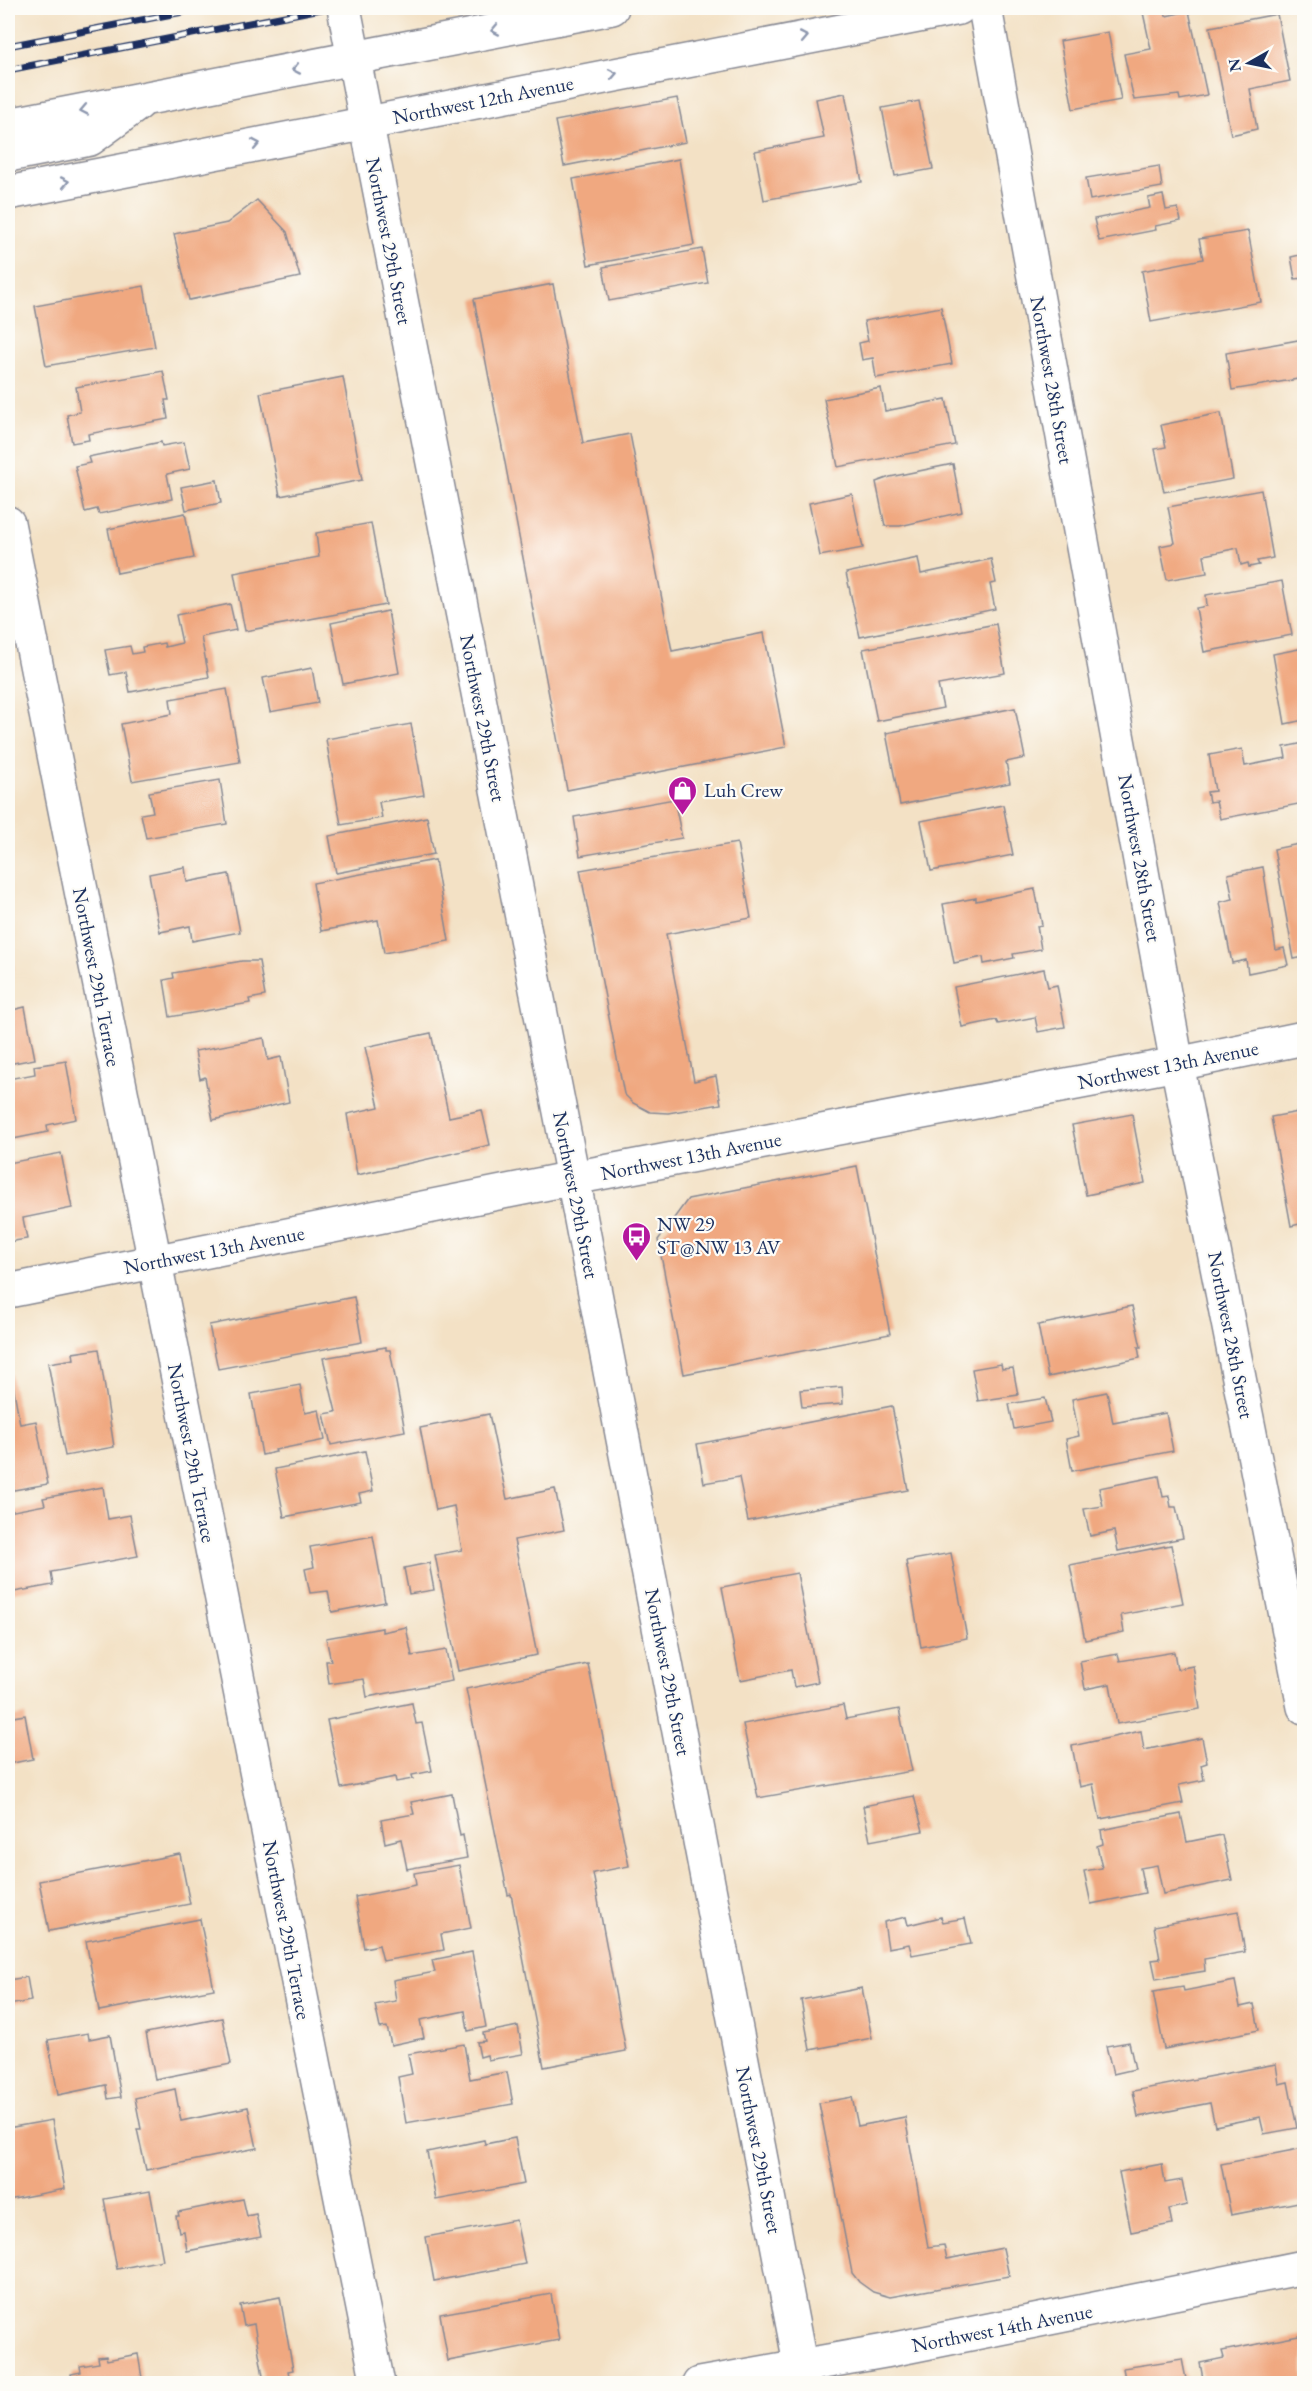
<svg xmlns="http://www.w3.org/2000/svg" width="1312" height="2391" font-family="'EB Garamond',serif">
  <rect width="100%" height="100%" fill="#fdfcf7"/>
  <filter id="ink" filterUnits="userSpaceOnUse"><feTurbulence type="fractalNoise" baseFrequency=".0167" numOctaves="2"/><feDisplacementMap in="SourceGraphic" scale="12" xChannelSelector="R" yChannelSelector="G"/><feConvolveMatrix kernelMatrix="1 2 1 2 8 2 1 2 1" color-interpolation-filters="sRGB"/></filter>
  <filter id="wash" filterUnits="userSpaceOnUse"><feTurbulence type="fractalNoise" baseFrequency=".008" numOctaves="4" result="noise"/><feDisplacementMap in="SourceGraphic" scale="24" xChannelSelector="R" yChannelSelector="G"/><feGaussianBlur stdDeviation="1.35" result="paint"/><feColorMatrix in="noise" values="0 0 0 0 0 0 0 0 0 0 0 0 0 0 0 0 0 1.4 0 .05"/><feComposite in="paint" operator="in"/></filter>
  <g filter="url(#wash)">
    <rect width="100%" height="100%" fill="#f3e1c5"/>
    <g id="blocks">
      <!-- building -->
      <g fill="#f0a880">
        <polygon points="1142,8 1165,8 1166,16 1189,11 1207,95 1180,100 1179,95 1134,100 1124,54 1151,49"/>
        <polygon points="1277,14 1290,81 1250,89 1257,129 1231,135 1210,27"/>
        <polygon points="1108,32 1121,100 1073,109 1060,41"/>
        <polygon points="845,93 862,182 764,200 755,151 824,138 816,99"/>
        <polygon points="677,98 686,142 564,166 555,121"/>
        <polygon points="919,101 933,169 895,176 882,108"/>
        <polygon points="679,159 694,245 588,265 573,179"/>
        <polygon points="1159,166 1162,187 1090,200 1086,178"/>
        <polygon points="1163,195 1166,210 1178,208 1181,221 1155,226 1156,230 1099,241 1094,219 1150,208 1148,198"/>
        <polygon points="257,200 287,232 300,277 189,300 174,234 227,223"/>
        <polygon points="1248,231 1261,302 1151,322 1142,271 1203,259 1199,239"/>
        <polygon points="702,249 708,283 609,301 603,267"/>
        <polygon points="1304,254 1304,278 1295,279 1291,257"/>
        <polygon points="553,284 583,443 630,434 672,651 764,633 786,747 567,790 474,299"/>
        <polygon points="144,286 155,347 46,366 35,306"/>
        <polygon points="941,307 952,364 876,378 873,358 862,360 859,343 868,341 864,321"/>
        <polygon points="1304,339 1304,378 1232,390 1226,353"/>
        <polygon points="163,371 169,400 165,400 168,419 88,434 89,440 72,443 67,415 80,412 76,387"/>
        <polygon points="343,377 362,480 280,496 260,393"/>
        <polygon points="881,388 885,411 946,399 955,445 838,467 824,399"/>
        <polygon points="1221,413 1233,479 1164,492 1155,449 1166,447 1161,425"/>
        <polygon points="161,442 162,446 184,442 190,469 167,474 172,499 99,514 97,509 85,512 75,466 90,463 88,457"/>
        <polygon points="953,464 962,512 900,526 885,526 876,482 890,477"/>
        <polygon points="217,480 221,503 186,510 181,487"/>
        <polygon points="1261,490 1273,558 1257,561 1259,565 1249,567 1248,563 1241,565 1238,548 1204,555 1207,573 1167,580 1160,546 1175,543 1168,507"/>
        <polygon points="852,494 863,548 820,556 809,503"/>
        <polygon points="185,513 194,558 117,573 108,529"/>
        <polygon points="371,523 386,605 245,631 234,573 319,557 316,533"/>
        <polygon points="918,558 921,574 991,559 996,583 990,584 995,609 860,637 846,573"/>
        <polygon points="1282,581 1292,635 1204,652 1196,608 1207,606 1206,595"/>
        <polygon points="230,604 236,630 201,637 209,677 130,692 126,672 110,675 105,650 130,646 132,654 143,652 142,647 164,643 165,647 182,643 176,615"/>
        <polygon points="388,611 399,673 343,684 331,623"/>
        <polygon points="996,624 1005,673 938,685 943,708 877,721 863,649"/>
        <polygon points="1304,648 1304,720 1285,724 1273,654"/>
        <polygon points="312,668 318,703 270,712 263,678"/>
        <polygon points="227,689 240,762 132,781 121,724 172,714 170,699"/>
        <polygon points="1015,708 1025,758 1006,762 1010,783 900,805 886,733"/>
        <polygon points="411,724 424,795 379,802 382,818 341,825 326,739"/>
        <polygon points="1304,743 1304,803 1220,819 1216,801 1209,802 1207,792 1215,791 1209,755 1242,749 1245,766 1286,758 1284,747"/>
        <polygon points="220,780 227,824 146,838 141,814 153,812 149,792"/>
        <polygon points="674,799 682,838 580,856 574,817"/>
        <polygon points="1003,805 1013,855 931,871 921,821"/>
        <polygon points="427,817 434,854 336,873 329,836"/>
        <polygon points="737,843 751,918 666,934 694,1081 716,1076 721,1104 668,1113 650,1112 633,1103 624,1094 580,870"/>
        <polygon points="1304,843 1304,957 1294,959 1274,849"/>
        <polygon points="435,860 449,941 384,953 378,920 321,931 313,883"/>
        <polygon points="185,867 187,882 229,874 240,932 192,941 190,926 160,932 149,874"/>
        <polygon points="1263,867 1276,950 1284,948 1288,965 1248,973 1246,960 1232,963 1220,902 1233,899 1228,874"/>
        <polygon points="1035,889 1042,925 1037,926 1041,949 1013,954 1014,958 984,964 983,957 954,963 943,904 976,898 976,901"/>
        <polygon points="9,939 14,970 8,971 8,940"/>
        <polygon points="242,961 259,961 265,996 249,999 250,1003 170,1017 164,980 174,978 173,973"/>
        <polygon points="1044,969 1048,987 1057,985 1065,1027 1038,1032 1035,1017 998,1024 996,1020 962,1027 954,987"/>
        <polygon points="25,1007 35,1059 8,1064 8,1011"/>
        <polygon points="431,1033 449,1117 482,1110 490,1145 357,1175 347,1114 379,1107 365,1047"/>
        <polygon points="264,1038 268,1060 281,1057 289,1102 213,1120 205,1077 200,1079 195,1051"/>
        <polygon points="66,1061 76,1119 47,1125 48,1132 8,1140 8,1079 35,1074 34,1066"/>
        <polygon points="1304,1111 1304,1223 1291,1226 1271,1117"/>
        <polygon points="1132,1114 1145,1183 1086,1195 1072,1125"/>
        <polygon points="61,1153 72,1208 23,1218 27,1239 8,1242 8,1163"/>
        <polygon points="857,1166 890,1334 684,1374 658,1240 688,1199"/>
        <polygon points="1304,1262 1304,1279 1303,1280 1300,1263"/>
        <polygon points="354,1297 362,1342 218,1369 209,1325"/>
        <polygon points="1132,1306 1141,1347 1138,1347 1140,1358 1048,1377 1038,1325"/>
        <polygon points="386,1347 386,1350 390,1350 405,1431 331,1445 324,1414 336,1412 323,1358"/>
        <polygon points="99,1349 114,1447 65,1456 48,1363 74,1359 73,1353"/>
        <polygon points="1001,1364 1002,1369 1013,1368 1018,1395 978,1401 972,1369"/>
        <polygon points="11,1374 20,1424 36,1421 48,1484 8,1491 8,1375"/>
        <polygon points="300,1385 305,1413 319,1410 325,1440 275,1450 276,1452 262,1455 251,1394"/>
        <polygon points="842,1387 843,1404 802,1407 800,1390"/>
        <polygon points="1107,1392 1113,1423 1166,1413 1173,1451 1072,1471 1066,1439 1079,1436 1072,1399"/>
        <polygon points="1045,1398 1051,1422 1014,1429 1009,1404"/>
        <polygon points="892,1406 908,1490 748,1521 739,1477 704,1483 697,1444"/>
        <polygon points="489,1414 507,1499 555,1489 564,1530 514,1540 537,1655 458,1671 435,1555 462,1550 454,1506 436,1510 420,1428"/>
        <polygon points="365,1451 373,1491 359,1494 361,1502 284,1517 275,1469"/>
        <polygon points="1159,1476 1163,1497 1169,1496 1171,1507 1176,1507 1183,1538 1118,1551 1114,1531 1090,1536 1084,1509 1103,1506 1099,1488"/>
        <polygon points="103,1487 108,1519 130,1515 138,1556 51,1572 53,1585 8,1593 8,1512 45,1505 43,1498"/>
        <polygon points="373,1536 385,1602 332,1612 328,1591 310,1593 305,1569 314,1567 310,1547"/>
        <polygon points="1171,1545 1183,1603 1121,1615 1124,1632 1085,1640 1070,1565"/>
        <polygon points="951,1553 967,1638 921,1647 906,1561"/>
        <polygon points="429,1563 434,1590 409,1594 404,1568"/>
        <polygon points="797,1573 818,1682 794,1687 791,1670 740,1680 722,1587"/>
        <polygon points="406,1627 412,1656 446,1650 452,1681 367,1697 364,1679 329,1684 326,1661 331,1661 326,1638 382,1628 382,1632"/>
        <polygon points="1174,1652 1177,1669 1193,1666 1200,1709 1117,1724 1110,1684 1085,1689 1080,1661 1118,1654 1120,1661"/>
        <polygon points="588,1664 629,1866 593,1873 626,2051 544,2067 511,1894 508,1895 466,1689"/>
        <polygon points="412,1703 416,1724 422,1723 432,1771 412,1775 413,1779 396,1782 395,1777 341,1788 327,1720"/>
        <polygon points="843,1705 846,1719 899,1709 912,1771 758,1798 743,1724"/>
        <polygon points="25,1715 33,1759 8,1764 8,1718"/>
        <polygon points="1141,1731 1144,1750 1202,1738 1207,1763 1201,1765 1204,1780 1179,1785 1183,1803 1100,1819 1093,1784 1080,1787 1072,1746"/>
        <polygon points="452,1794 460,1836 463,1835 467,1858 407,1869 401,1839 385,1843 381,1820 414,1814 411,1802"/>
        <polygon points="914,1796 923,1831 870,1841 863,1806"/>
        <polygon points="1181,1814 1187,1842 1222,1835 1232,1880 1163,1894 1157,1865 1140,1868 1145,1893 1091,1904 1084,1871 1102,1868 1097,1846 1103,1844 1101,1830"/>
        <polygon points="180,1854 190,1904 49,1931 39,1881"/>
        <polygon points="459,1865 471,1928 441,1934 444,1950 383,1961 379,1945 364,1948 355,1897 416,1885 414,1873"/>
        <polygon points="1238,1911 1245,1952 1204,1959 1205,1971 1156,1979 1152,1960 1160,1959 1154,1926"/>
        <polygon points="906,1917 908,1925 941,1917 943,1922 965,1918 971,1944 912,1955 909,1944 888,1948 884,1922"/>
        <polygon points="200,1919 214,1989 99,2011 86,1941"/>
        <polygon points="472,1952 486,2027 468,2031 465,2011 420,2020 424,2038 391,2045 387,2027 380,2028 375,2005 396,2001 393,1980 435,1972 432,1960"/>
        <polygon points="27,1977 31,2001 8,2005 8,1980"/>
        <polygon points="1235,1981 1240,2007 1254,2004 1259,2030 1164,2049 1153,1992 1183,1987 1184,1991"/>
        <polygon points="862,1988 872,2038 810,2050 801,2000"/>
        <polygon points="222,2018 231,2064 155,2079 146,2033"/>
        <polygon points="518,2026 523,2054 488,2060 487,2055 480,2057 477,2042 485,2041 483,2033"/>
        <polygon points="88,2033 89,2039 110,2035 121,2097 108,2099 106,2085 58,2095 48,2040"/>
        <polygon points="1129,2042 1135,2069 1113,2074 1106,2046"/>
        <polygon points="464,2044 470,2079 507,2072 513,2104 406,2123 398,2077 412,2074 408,2054"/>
        <polygon points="1276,2064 1279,2084 1288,2082 1297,2128 1264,2134 1260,2117 1215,2126 1210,2103 1138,2117 1133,2091"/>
        <polygon points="175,2089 181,2121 248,2107 257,2148 146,2170 137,2129 141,2129 135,2098"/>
        <polygon points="852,2097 858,2126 905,2117 928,2247 944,2245 947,2259 1003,2248 1009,2276 890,2297 873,2292 859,2282 852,2273 819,2103"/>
        <polygon points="52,2120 65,2189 8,2200 8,2128"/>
        <polygon points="515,2138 524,2184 436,2200 427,2152 484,2140 485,2144"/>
        <polygon points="1304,2148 1304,2201 1231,2215 1221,2164"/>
        <polygon points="1162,2164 1165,2183 1182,2180 1187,2205 1169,2209 1172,2224 1131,2232 1119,2172"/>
        <polygon points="150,2191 163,2260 117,2269 104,2199"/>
        <polygon points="243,2199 247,2216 256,2214 261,2237 187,2251 184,2231 179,2232 176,2216 179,2216 178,2212"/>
        <polygon points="516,2220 525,2264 434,2281 426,2237"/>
        <polygon points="551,2294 559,2340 448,2361 440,2314"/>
        <polygon points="280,2297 293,2370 288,2371 291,2384 262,2384 260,2377 263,2376 254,2324 244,2326 240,2305"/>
        <polygon points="1304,2335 1304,2384 1204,2384 1200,2363 1224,2358 1222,2351"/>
        <polygon points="138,2354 143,2384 72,2384 71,2374 81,2372 80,2366 99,2363 98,2357 106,2356 107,2360"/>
        <polygon points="1182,2359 1187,2384 1126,2384 1123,2368"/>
      </g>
    </g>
  </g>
  <g filter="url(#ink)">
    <use href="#blocks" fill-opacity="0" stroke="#878892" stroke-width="1.5"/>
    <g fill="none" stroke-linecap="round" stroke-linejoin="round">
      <defs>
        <g id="minor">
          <polyline points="344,8 573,1178 804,2384"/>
          <polyline points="985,8 1177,1064 1304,1707"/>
          <polyline points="8,523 378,2384"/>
          <polyline points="8,1291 573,1178 1177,1064 1304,1038"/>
          <polyline points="699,2384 885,2351 1304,2267"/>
        </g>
        <g id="major">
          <polyline points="8,125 612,8"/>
          <polyline points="8,155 90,139 138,104"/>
          <polyline points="8,193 959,8"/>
        </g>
      </defs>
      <!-- minor casing -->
      <use href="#minor" stroke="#878892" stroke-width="36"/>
      <!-- major casing -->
      <use href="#major" stroke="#878892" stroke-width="36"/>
      <!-- minor -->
      <use href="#minor" stroke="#fff" stroke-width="33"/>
      <!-- major -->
      <use href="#major" stroke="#fff" stroke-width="33"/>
      <defs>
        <g id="rail">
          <polyline points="8,46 203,8"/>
          <polyline points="8,70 326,8"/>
        </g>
      </defs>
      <!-- rail casing -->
      <use href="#rail" stroke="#1b2f5e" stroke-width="7"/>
      <!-- rail -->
      <use href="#rail" stroke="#fdfcf7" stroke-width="4.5" stroke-dasharray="14" stroke-linecap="butt"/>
    </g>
    <!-- one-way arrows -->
    <defs><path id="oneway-chevron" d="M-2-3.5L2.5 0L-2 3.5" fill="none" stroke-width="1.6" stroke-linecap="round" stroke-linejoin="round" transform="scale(1.5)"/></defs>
    <g stroke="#8d97ae">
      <use href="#oneway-chevron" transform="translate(495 30) rotate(169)"/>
      <use href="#oneway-chevron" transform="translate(804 37) rotate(-11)"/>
      <use href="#oneway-chevron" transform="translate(296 69) rotate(169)"/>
      <use href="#oneway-chevron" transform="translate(613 74) rotate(-11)"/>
      <use href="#oneway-chevron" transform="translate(84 110) rotate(169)"/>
      <use href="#oneway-chevron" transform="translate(256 144) rotate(-11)"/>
      <use href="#oneway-chevron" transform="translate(65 182) rotate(-11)"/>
    </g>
  </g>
  <!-- icons -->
  <defs>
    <symbol id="shop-pin" viewBox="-11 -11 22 30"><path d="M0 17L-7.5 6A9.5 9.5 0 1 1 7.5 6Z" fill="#b5179e" stroke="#fdfcf7"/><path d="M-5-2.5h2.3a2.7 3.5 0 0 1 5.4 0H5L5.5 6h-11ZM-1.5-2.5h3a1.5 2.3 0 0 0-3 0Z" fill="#fff"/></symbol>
    <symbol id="bus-pin" viewBox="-11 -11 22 30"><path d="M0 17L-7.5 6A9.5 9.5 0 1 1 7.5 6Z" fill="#b5179e" stroke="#fdfcf7"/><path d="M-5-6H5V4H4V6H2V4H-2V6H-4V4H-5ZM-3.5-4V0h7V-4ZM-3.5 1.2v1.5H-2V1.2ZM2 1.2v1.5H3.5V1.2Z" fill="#fff"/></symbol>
  </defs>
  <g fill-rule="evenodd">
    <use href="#shop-pin" x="666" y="774" width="33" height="45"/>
    <use href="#bus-pin" x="620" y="1220" width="33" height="45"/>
  </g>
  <g text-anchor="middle" stroke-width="4.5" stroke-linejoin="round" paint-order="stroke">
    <!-- street labels -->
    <g font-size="20" fill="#1b2f5e" stroke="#fdfcf7">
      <text transform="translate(483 100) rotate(-11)" y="7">Northwest 12th Avenue</text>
      <text transform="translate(389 241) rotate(79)" y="7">Northwest 29th Street</text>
      <text transform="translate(1052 380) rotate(80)" y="7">Northwest 28th Street</text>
      <text transform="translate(483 718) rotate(79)" y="7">Northwest 29th Street</text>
      <text transform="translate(1140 858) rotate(80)" y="7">Northwest 28th Street</text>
      <text transform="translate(97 977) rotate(79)" y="7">Northwest 29th Terrace</text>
      <text transform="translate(1168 1065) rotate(-11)" y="7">Northwest 13th Avenue</text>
      <text transform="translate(691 1156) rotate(-11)" y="7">Northwest 13th Avenue</text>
      <text transform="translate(576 1195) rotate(79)" y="7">Northwest 29th Street</text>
      <text transform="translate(214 1250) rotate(-11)" y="7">Northwest 13th Avenue</text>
      <text transform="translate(1231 1335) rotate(79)" y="7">Northwest 28th Street</text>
      <text transform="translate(192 1453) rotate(79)" y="7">Northwest 29th Terrace</text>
      <text transform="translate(668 1672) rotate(79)" y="7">Northwest 29th Street</text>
      <text transform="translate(287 1930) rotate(79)" y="7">Northwest 29th Terrace</text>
      <text transform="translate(759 2150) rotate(79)" y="7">Northwest 29th Street</text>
      <text transform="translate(1002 2328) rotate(-11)" y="7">Northwest 14th Avenue</text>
    </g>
    <!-- poi labels -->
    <g font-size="20" fill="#1b2f5e" stroke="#fdfcf7" text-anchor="start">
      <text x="704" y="797">Luh Crew</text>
      <text x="657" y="1231">NW 29<tspan x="657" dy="23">ST@NW 13 AV</tspan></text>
    </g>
  </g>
  <!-- margin -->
  <rect width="1312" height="2391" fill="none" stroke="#fdfcf7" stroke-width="30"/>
  <!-- north arrow -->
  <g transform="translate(1249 63) rotate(261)" stroke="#fdfcf7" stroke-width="4.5" paint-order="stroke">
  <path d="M0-4.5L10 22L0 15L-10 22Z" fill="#1b2f5e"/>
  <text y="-9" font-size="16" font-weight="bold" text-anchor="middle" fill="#1b2f5e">N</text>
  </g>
</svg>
